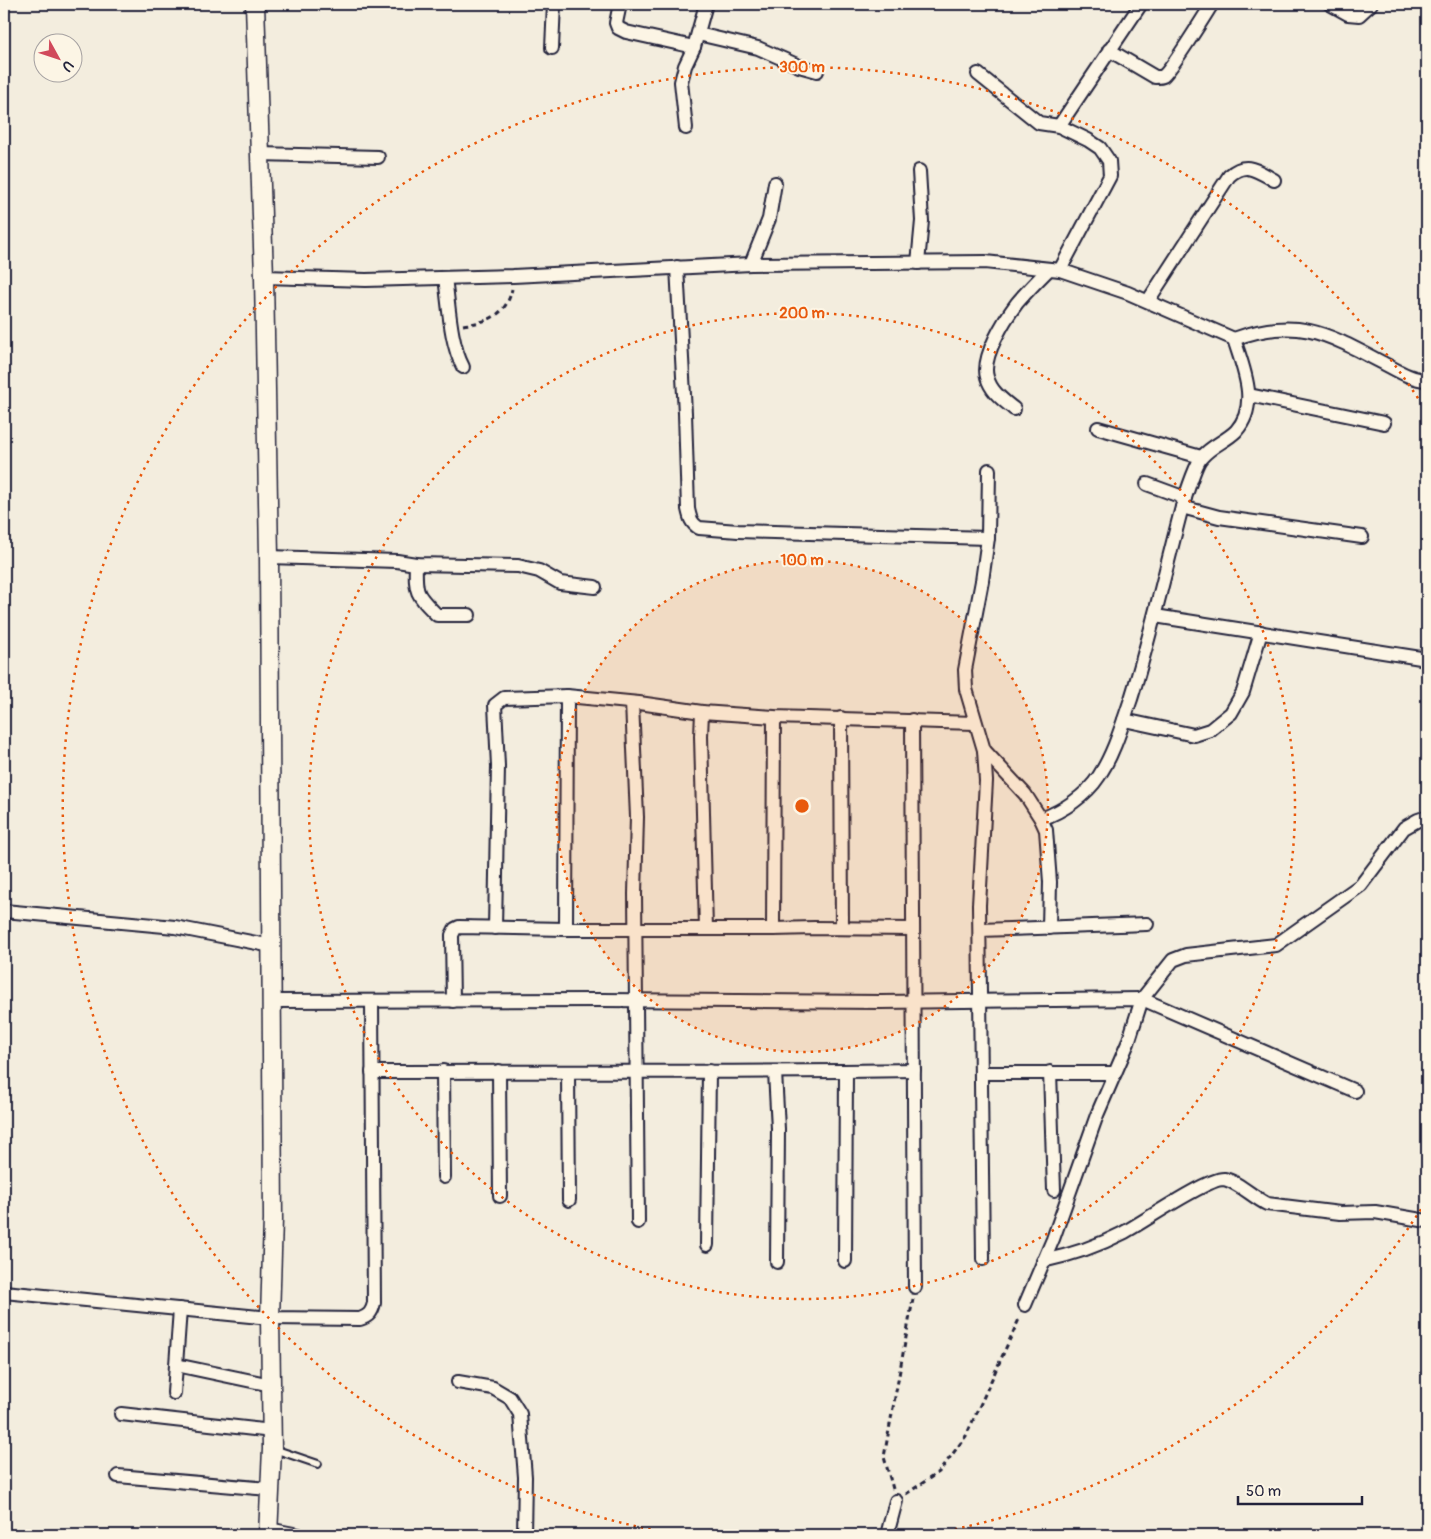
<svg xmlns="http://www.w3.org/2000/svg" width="1431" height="1539" font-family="Pangolin,sans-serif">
  <rect width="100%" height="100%" fill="#f3edde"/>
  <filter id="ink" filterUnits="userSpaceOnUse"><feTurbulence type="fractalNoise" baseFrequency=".02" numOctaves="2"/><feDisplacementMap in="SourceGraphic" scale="10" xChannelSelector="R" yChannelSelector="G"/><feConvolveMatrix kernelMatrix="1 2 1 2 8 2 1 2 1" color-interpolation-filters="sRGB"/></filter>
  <g filter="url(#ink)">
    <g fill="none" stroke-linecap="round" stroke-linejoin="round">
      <defs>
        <polyline id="lane" points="274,1449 318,1464"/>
        <g id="street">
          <polyline points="620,4 616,23 618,28 626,32 694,47"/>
          <polyline points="1330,4 1348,14 1359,15 1371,4"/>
          <polyline points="698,34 758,48 799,66 817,71"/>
          <polyline points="552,48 554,4"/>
          <path d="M1109 50 1155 77C1157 77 1161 77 1163 76 1170 72 1205 15 1212 4"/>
          <polyline points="978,74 1039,123 1059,126 1088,140 1100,148 1109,161 1110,176 1060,270"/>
          <polyline points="1059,126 1141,4"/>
          <polyline points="686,128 681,82 685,66 694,47 706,4"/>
          <polyline points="259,154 378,157"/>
          <polyline points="918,263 922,221 919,171"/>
          <polyline points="751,264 769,219 775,183"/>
          <path d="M677 267 685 413 688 509C690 518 691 523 699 528L738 531 988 538"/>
          <path d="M264 277 366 280 513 276 751 264 985 262 1060 270 1128 293 1234 339C1296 316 1326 333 1381 362 1395 369 1411 380 1427 380"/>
          <path d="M445 278C449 305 450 343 463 367"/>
          <path d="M1148 301 1229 176C1246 161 1256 170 1274 180"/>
          <path d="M1234 339C1243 368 1260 404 1236 431 1226 441 1211 446 1202 457 1196 462 1185 498 1182 507L1219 517 1362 537"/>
          <polyline points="1249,395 1384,423"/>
          <path d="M1014 409C1003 400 991 392 987 377 981 357 1005 319 1017 303 1027 291 1038 280 1049 269"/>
          <polyline points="1098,428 1201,457"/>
          <polyline points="1147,484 1185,498"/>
          <polyline points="269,557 397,561 416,564 518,566 539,571 560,583 595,587"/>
          <path d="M416 564C415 593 416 594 437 615H469"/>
          <polyline points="1155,616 1427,659"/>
          <polyline points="632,703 637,817 635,894 638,1222"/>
          <polyline points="702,712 774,717 975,723"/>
          <polyline points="841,718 842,928"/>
          <polyline points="912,720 915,1287"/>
          <polyline points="1124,720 1194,735 1210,730 1231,713 1243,692 1261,632"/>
          <polyline points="984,750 1025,794 1041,819 1046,830 1050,882 1049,928"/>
          <path d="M1041 819C1063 811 1086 796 1099 776 1114 753 1122 725 1131 699 1151 635 1165 571 1182 507"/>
          <polyline points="4,911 175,927 272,946"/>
          <polyline points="495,928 498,766 495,705 504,698 567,696 639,703 702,712 701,736 706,929"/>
          <polyline points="566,929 567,696"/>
          <polyline points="773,929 774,717"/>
          <polyline points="980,930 1147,924"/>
          <polyline points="272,1001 602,1000 881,1002 1142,999 1355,1091"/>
          <polyline points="453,1001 452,935 455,929 459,927 566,929 773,929 814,928 913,929"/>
          <polyline points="443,1071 444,1177"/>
          <polyline points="499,1071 500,1196"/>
          <path d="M372 1072C553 1071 733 1073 914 1070"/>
          <polyline points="568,1072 569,1200"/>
          <polyline points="775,1072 778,1129 777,1262"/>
          <polyline points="1050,1072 1054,1190"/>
          <polyline points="982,1073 1115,1073"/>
          <polyline points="707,1245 709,1071"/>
          <polyline points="983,1259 979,905 986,781 984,750 966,689 965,670 982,581 988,538 989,470"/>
          <polyline points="845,1261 846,1072"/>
          <path d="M1043 1261C1071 1255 1098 1246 1123 1233 1142 1223 1207 1178 1224 1179 1237 1181 1254 1198 1267 1204L1340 1213 1375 1212 1427 1221"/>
          <path d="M4 1292 270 1318 360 1319C369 1316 372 1312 374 1303L372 1001"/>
          <polyline points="1025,1305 1053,1239 1097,1115 1128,1043 1142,999 1173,960 1186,955 1276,945 1361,885 1404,828 1418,820 1427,817"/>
          <polyline points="176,1365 271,1385"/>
          <polyline points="458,1382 493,1388 510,1398 520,1414 525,1477 524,1535"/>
          <polyline points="174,1393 180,1309"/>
          <polyline points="121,1414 272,1431"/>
          <polyline points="118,1476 269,1489"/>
          <polyline points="268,1529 299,1535"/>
          <polyline points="887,1535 896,1501"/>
        </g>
        <polyline id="secondary" points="255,4 264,277 269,557 273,1219 270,1318 272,1449 268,1535"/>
      </defs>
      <!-- lane casing -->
      <use href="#lane" stroke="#22223b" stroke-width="10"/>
      <!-- street casing -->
      <use href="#street" stroke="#22223b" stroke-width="16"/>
      <!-- secondary casing -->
      <use href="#secondary" stroke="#22223b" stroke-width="21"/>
      <!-- path -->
      <g stroke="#22223b" stroke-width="3" stroke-dasharray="5 4" stroke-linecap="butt">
        <path d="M463 325C488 322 506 316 512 289"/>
        <polyline points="893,1489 884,1457 913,1299"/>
        <polyline points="906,1494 939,1472 966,1436 1020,1317"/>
      </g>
      <!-- lane -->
      <use href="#lane" stroke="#fcf5e5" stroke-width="6"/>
      <!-- street -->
      <use href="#street" stroke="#fcf5e5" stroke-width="12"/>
      <!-- secondary -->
      <use href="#secondary" stroke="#fcf5e5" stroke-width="18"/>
    </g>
  </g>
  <!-- distance rings -->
  <circle cx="802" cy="806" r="246" fill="#e8590c" fill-opacity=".12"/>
  <g fill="none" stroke="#e8590c" stroke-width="2.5" stroke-dasharray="2.5 5">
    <circle cx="802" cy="806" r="246"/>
    <circle cx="802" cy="806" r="493"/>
    <path d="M1425 1203A739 739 0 0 1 924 1535M680 1535A739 739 0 1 1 1425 409"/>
  </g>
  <circle cx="802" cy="806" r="8" fill="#e8590c" stroke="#fcf5e5" stroke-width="2.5"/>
  <g font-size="15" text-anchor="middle" font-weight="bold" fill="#e8590c" stroke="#fcf5e5" stroke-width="4" stroke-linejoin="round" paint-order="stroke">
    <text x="802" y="72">300 m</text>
    <text x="802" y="318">200 m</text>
    <text x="802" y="565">100 m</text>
  </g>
  <!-- margin -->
  <rect width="1431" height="1539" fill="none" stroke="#fcf5e5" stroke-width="20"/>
  <rect x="10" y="10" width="1411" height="1519" fill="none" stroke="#22223b" stroke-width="2" filter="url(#ink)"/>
  <!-- north arrow -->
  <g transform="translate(58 58) rotate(130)"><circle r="24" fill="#fcf5e5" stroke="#a5a1a1"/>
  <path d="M0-4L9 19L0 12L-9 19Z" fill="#d1495b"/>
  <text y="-8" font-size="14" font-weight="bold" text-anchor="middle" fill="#22223b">U</text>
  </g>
  <!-- scale -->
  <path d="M1238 1496v8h124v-8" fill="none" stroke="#22223b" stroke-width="2.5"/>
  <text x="1246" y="1496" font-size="15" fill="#22223b" stroke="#fcf5e5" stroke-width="4" paint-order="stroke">50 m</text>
</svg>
